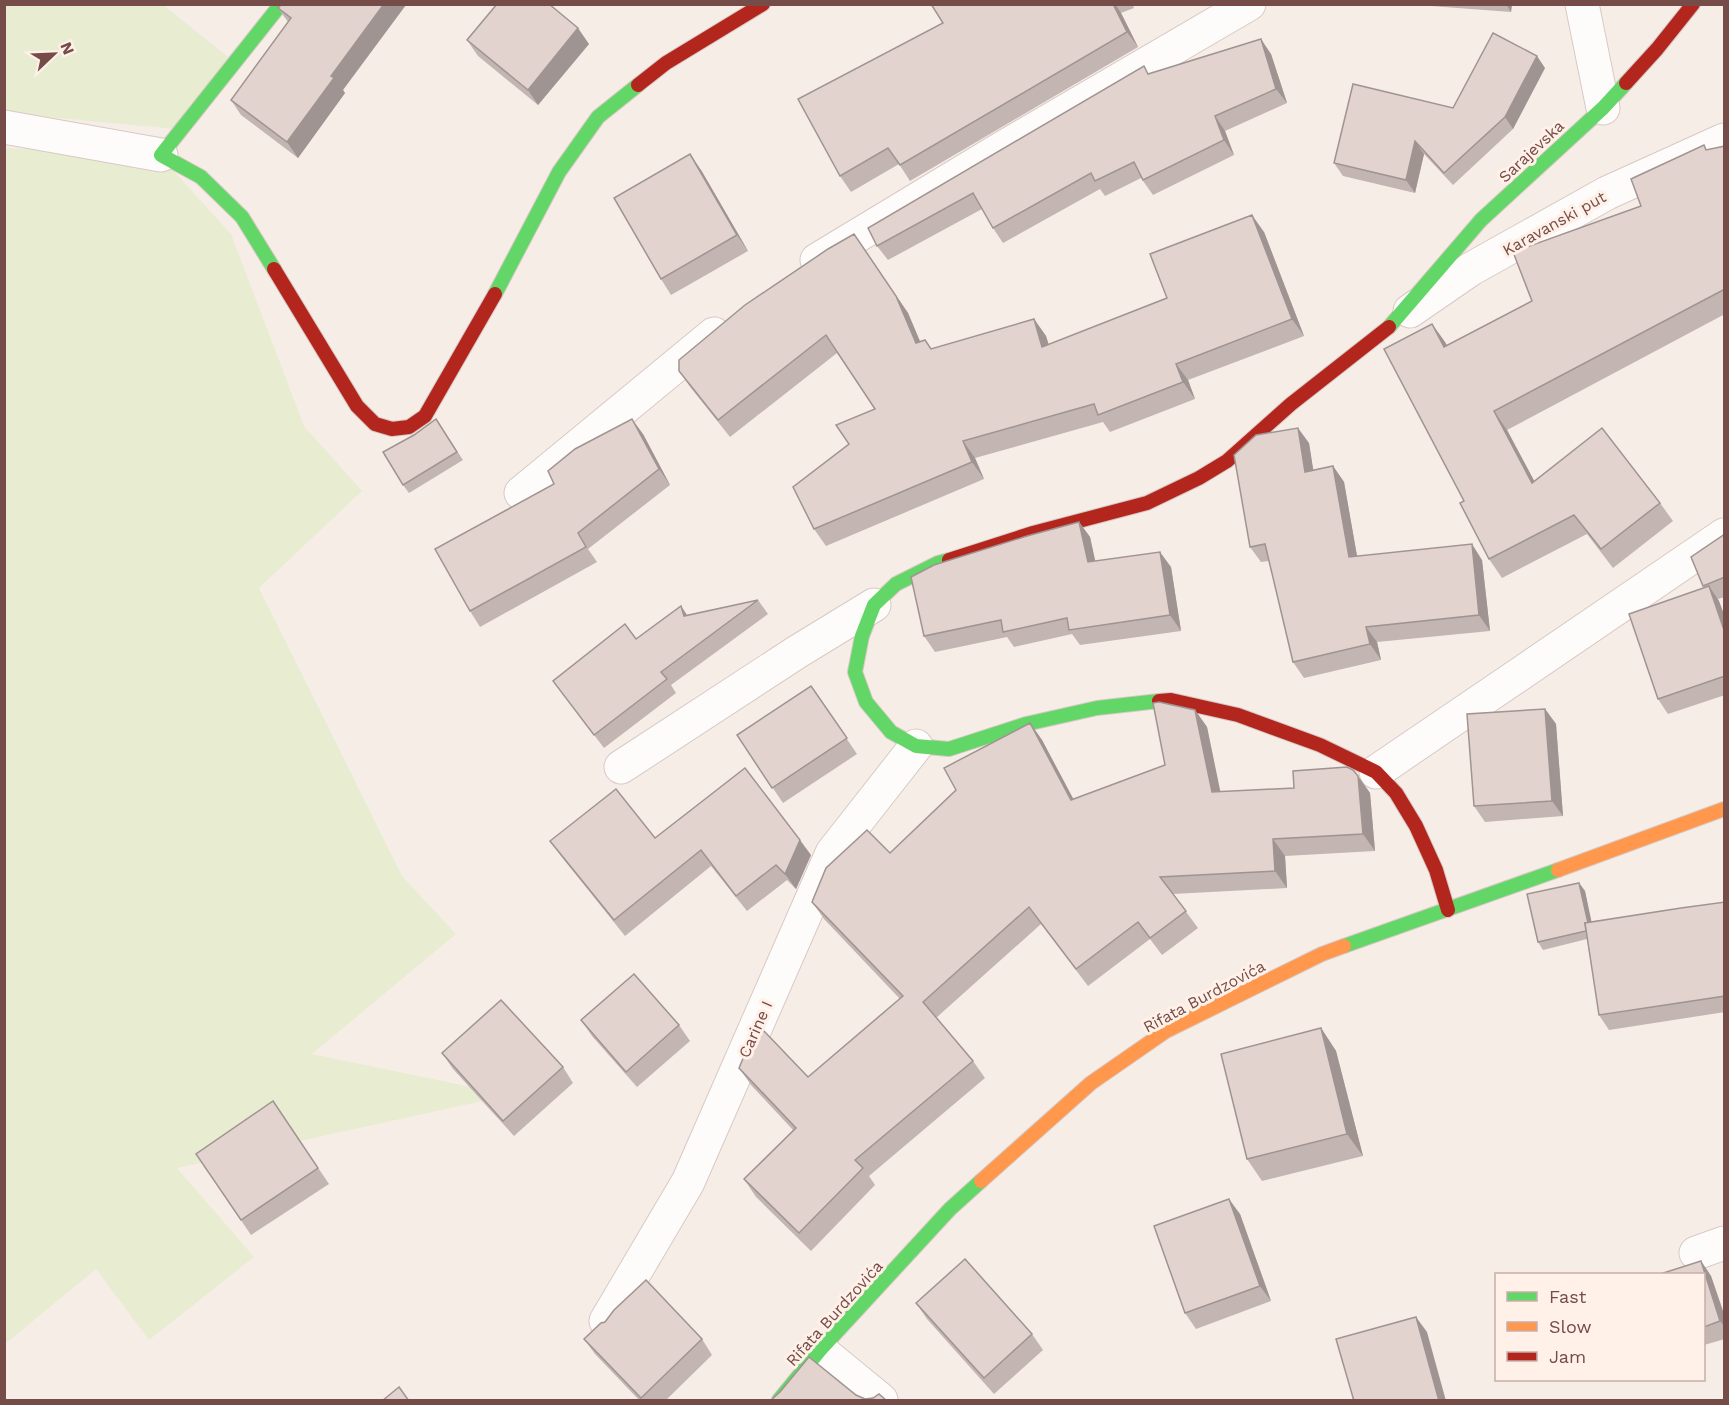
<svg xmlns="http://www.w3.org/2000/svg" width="1729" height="1405" font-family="'Work Sans',sans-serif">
  <rect width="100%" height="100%" fill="#f7ede7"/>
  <!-- green -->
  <g fill="#e8ecd1">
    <polygon points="4,5 163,5 228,57 176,129 5,113"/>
    <polygon points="4,148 160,156 231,234 304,426 362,491 259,588 402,876 456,934 312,1054 510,1095 177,1168 254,1257 149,1340 96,1269 5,1344"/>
  </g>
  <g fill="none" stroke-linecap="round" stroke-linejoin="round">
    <defs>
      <g id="street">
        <polyline points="1582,4 1603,108"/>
        <polyline points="4,127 161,155"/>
        <polyline points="817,260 1004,147 1249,4"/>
        <polyline points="1410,311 1471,269 1607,193 1724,140"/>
        <polyline points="521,493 714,334"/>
        <polyline points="621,767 797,652 874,605"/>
        <polyline points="1376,772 1724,535"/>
        <polyline points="1696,1253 1724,1243"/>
        <polyline points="606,1321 688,1182 832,853 916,746"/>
        <polyline points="820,1350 881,1400"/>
      </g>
      <g id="fast">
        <polyline points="274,269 242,217 201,177 161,155 281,4"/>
        <polyline points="495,294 559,172 598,117 638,85"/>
        <polyline points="1389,327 1481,220 1603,108 1626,83"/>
        <polyline points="949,560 938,563 896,584 874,605 862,636 855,672 866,702 891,732 916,746 949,749 1026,724 1097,708 1159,701"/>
        <polyline points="1344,946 1558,870"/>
        <polyline points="779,1400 820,1350 950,1209 981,1181"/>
      </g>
      <g id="slow">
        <polyline points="1558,870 1724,809"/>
        <polyline points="981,1181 1091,1083 1166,1031 1322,954 1344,946"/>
      </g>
      <g id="jam">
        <polyline points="1626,83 1657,49 1693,4"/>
        <polyline points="638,85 666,63 763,4"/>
        <polyline points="274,269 357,406 375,424 392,429 409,427 425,416 495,294"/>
        <polyline points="949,560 1033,533 1147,503 1199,478 1227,461 1291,404 1389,327"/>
        <polyline points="1159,701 1171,700 1238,715 1320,745 1376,772 1396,793 1416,826 1436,870 1448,910"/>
      </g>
    </defs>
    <!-- street casing -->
    <use href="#street" stroke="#d8c9c5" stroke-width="35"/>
    <!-- fast casing -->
    <use href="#fast" stroke="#d7c8c4" stroke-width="16"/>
    <!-- slow casing -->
    <use href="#slow" stroke="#d7c8c4" stroke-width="16"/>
    <!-- jam casing -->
    <use href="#jam" stroke="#d7c8c4" stroke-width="16"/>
    <!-- street -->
    <use href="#street" stroke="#fefcfb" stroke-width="33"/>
    <!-- fast -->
    <use href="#fast" stroke="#63d668" stroke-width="14"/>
    <!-- slow -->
    <use href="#slow" stroke="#ff974d" stroke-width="14"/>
    <!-- jam -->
    <use href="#jam" stroke="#b3261e" stroke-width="14"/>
  </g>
  <!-- wall -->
  <g fill="#c3b5b2">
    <polygon points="282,4 345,93 298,158 241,115 231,100 288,22 278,8"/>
    <polygon points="931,4 1132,4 1134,8 1121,13 1138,47 910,181 899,164 851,192 840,176 943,23"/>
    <polygon points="1430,4 1512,4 1511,12 1431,6"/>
    <polygon points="467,40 589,44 538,105 478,56"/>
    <polygon points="1271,54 1287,103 1225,131 1234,155 1153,195 1141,178 1105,196 1100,189 1003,243 993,228 982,209 888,260 877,246 1149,74"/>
    <polygon points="1545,68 1513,129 1453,185 1424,154 1415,193 1343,176 1334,163 1453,108"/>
    <polygon points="1704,145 1707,150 1725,146 1725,314 1507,430 1534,481 1660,503 1673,521 1613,568 1587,534 1502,578 1489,559 1464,501 1432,324 1447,345 1532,301 1641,206"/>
    <polygon points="701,170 748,251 671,295 661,279"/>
    <polygon points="1264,232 1304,336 1188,380 1195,399 1110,432 1103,422 975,458 984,479 826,546 814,529 849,444 875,409 837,353 730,437 691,388 679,371 854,234 908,313 920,342 931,349 1034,319 1046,336 1049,345 1167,298"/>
    <polygon points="436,419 463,460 409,493 403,485 414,435"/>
    <polygon points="643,434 670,485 588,549 597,562 480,627 470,611 554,484"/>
    <polygon points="1309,443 1313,470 1333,466 1344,482 1357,556 1482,560 1490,631 1377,642 1381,660 1304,678 1293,662 1269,561 1261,562 1250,547"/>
    <polygon points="1079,522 1090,537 1095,561 1171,567 1181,631 1080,645 1072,634 1014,647 1007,637 935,652 924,636"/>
    <polygon points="1725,534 1725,597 1718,599 1725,617 1725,695 1668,714 1658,699 1704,587 1703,586"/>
    <polygon points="758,600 768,614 671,685 676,693 604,748 553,681 636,639 681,606 687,615"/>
    <polygon points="811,686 857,754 783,803 737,735"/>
    <polygon points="1545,709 1556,724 1563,816 1485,822 1474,806"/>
    <polygon points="1195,710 1207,727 1220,792 1294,788 1358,776 1370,793 1375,851 1285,856 1287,888 1173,894 1198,928 1162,955 1150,939 1088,986 1041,924 936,1018 973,1061 985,1078 869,1176 875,1185 811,1251 756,1197 744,1179 793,1130 751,1085 739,1068 808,1077 900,999 824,919 812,902 890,853 1030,723 1042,740 1073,799 1165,765"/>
    <polygon points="655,838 811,855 796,889 787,880 747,911 711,866 625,936 561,856 550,841"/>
    <polygon points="1579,883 1585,891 1591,922 1725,902 1725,1012 1609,1030 1599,1015 1587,939 1543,950 1538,942"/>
    <polygon points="581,1020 679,1025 690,1041 637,1087 592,1036"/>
    <polygon points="1321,1028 1336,1051 1363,1156 1262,1181 1247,1159"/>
    <polygon points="442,1053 563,1067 573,1083 514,1136 453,1069"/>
    <polygon points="273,1101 329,1184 251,1235 196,1154"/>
    <polygon points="1240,1214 1271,1301 1196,1329 1185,1313"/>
    <polygon points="1701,1261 1711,1276 1725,1317 1725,1339 1704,1345 1704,1275"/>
    <polygon points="916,1303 1032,1334 1043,1350 994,1394 927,1319"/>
    <polygon points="584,1339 702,1339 712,1355 665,1401 640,1401 595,1354"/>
  </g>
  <!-- shaded-wall -->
  <g fill="#9f9491">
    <polygon points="384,4 406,5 343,90 345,93 298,158 287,142 331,76"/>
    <polygon points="1113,4 1115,4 1121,13 1138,47 1127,32"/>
    <polygon points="1506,4 1512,4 1511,12"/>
    <polygon points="578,28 589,44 538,105 528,90"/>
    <polygon points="1261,39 1271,54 1287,103 1276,89"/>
    <polygon points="1537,56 1545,68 1513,129 1505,117"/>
    <polygon points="1215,116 1225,131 1234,155 1224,140"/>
    <polygon points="1415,141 1424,154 1415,193 1406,180"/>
    <polygon points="690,154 701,170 748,251 737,235"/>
    <polygon points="1252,215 1264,232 1304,336 1292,319"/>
    <polygon points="854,234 908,313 928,360 916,343"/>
    <polygon points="1034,319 1046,336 1054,364 1042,347"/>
    <polygon points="1432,324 1445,342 1457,365 1444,347"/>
    <polygon points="1176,364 1188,380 1195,399 1183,382"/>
    <polygon points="1494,411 1507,430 1545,501 1532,483"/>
    <polygon points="632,419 643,434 670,485 659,469"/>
    <polygon points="1298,428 1309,443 1316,487 1305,472"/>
    <polygon points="963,441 975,458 984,479 972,462"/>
    <polygon points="1333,466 1344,482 1360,573 1349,557"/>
    <polygon points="1079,522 1090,537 1099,578 1088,562"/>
    <polygon points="1472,544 1482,560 1490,631 1479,615"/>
    <polygon points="1160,552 1171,567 1181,631 1170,615"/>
    <polygon points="1709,586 1719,601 1725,617 1725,633"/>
    <polygon points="681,606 690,620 684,616"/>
    <polygon points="1366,627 1377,642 1381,660 1370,644"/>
    <polygon points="1545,709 1556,724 1563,816 1552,801"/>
    <polygon points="1195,710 1207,727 1224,809 1212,792"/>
    <polygon points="1030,723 1042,740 1083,817 1071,800"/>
    <polygon points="1358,776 1370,793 1375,851 1363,834"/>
    <polygon points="1273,839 1285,856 1287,888 1275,871"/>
    <polygon points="800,840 811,855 796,889 785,874"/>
    <polygon points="1579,883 1585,891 1595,938 1589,930"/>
    <polygon points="1321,1028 1336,1051 1363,1156 1347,1134"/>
    <polygon points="1229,1199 1240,1214 1271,1301 1260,1286"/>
    <polygon points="1701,1261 1711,1276 1725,1317 1725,1327 1720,1321"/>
    <polygon points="1416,1317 1427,1332 1446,1401 1439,1401"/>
  </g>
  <!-- building -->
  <g fill="#e3d3cf" stroke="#9f9491" stroke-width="1.5">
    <polygon points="282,4 384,4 331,76 334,78 287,142 231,100 291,18 278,8"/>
    <polygon points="497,4 549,4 578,28 528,90 467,40"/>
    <polygon points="931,4 1113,4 1127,32 900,165 888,148 840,176 798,99 943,23"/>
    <polygon points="1493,33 1537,56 1505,117 1444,173 1415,141 1406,180 1334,163 1353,84 1453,108"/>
    <polygon points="1261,39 1276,89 1215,116 1224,140 1143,180 1134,162 1095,181 1091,173 993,228 973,193 877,246 868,228 1144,66 1148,74"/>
    <polygon points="1704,145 1706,150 1725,146 1725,289 1494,411 1532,483 1602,428 1660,503 1601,549 1574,515 1489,559 1460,503 1464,501 1384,349 1432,324 1444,347 1532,301 1513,252 1641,206 1631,179"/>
    <polygon points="690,154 737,235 661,279 614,198"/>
    <polygon points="1252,215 1292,319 1176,364 1183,382 1098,415 1094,404 963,441 972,462 814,529 793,487 849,444 836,425 875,409 826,335 718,420 679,371 679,360 745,305 828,249 854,234 896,296 916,343 925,340 931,349 1034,319 1042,347 1167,298 1150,254"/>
    <polygon points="436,419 457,452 403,485 383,452 414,435"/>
    <polygon points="632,419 659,469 578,533 586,547 470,611 435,549 554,484 548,471 575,449"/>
    <polygon points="1298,428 1305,472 1333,466 1349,557 1472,544 1479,615 1366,627 1370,644 1293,662 1265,544 1250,547 1234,455 1256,435"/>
    <polygon points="1079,522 1088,562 1160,552 1170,615 1069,630 1067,618 1003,632 1001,620 924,636 911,577 934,565 1027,536"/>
    <polygon points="1725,534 1725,577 1703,586 1691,557"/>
    <polygon points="1709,586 1725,633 1725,676 1658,699 1629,614"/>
    <polygon points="758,600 661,672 667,679 594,735 553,681 625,624 636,639 681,606 684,616"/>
    <polygon points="811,686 847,738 772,788 737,735"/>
    <polygon points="1159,702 1195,710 1212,792 1294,788 1293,771 1347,767 1353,770 1358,776 1363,834 1273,839 1275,871 1160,877 1186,911 1150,938 1138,922 1076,969 1029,907 923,1002 973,1061 855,1160 863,1168 799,1233 744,1179 796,1128 739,1068 749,1044 764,1031 808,1077 903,996 812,902 826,868 867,830 890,853 956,790 944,768 1030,723 1071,800 1165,765 1153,703"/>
    <polygon points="1545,709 1552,801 1474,806 1467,714"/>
    <polygon points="745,768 800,840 785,874 776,865 736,896 701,850 614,920 550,841 616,789 655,838"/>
    <polygon points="1579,883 1588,923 1585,923 1586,931 1538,942 1527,894"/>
    <polygon points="1725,902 1725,996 1599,1015 1585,923 1681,908"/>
    <polygon points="634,974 679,1025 626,1072 581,1020"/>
    <polygon points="501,1000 563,1067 503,1121 442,1053"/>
    <polygon points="1321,1028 1347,1134 1247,1159 1221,1054"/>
    <polygon points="273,1101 318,1168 241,1220 196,1154"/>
    <polygon points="1229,1199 1260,1286 1185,1313 1154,1226"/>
    <polygon points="965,1259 1032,1334 984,1378 916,1303"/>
    <polygon points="1701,1261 1720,1321 1704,1327 1704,1275 1657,1275"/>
    <polygon points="646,1280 702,1339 641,1398 584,1339 601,1323 605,1322 614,1310"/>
    <polygon points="1416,1317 1439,1401 1354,1401 1336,1339"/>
    <polygon points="809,1357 856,1395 865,1399 873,1398 879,1394 887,1401 770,1401 780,1392"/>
    <polygon points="399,1387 409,1401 382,1401"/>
  </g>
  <g text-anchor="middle" stroke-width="6" stroke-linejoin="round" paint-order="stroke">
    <!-- street labels -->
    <g font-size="16" fill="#754c47" stroke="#fff0e8">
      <text transform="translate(1531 151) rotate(-43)" y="6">Sarajevska</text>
      <text transform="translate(1554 223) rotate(-29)" y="6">Karavanski put</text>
      <text transform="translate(1204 996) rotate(-28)" y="6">Rifata Burdzovića</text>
      <text transform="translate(755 1029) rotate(-66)" y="6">Carine I</text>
      <text transform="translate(834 1313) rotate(-48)" y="6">Rifata Burdzovića</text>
    </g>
  </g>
  <!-- border -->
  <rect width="1729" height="1405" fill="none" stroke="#754c47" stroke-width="12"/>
  <!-- legend -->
  <rect x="1495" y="1273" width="210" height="108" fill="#fff0e8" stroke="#c8aea8" stroke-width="1.5"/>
  <rect x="1507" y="1292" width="30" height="9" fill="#63d668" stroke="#c8aea8" stroke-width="1.5"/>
  <text x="1549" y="1303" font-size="18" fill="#754c47">Fast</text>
  <rect x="1507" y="1322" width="30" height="9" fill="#ff974d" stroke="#c8aea8" stroke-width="1.5"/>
  <text x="1549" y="1333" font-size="18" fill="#754c47">Slow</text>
  <rect x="1507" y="1352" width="30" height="9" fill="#b3261e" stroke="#c8aea8" stroke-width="1.5"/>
  <text x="1549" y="1363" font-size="18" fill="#754c47">Jam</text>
  <!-- north arrow -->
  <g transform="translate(54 54) rotate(67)" stroke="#fff0e8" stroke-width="4.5" paint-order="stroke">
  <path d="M0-4.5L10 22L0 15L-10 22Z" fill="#754c47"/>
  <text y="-9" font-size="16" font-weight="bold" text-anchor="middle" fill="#754c47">N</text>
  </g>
</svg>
